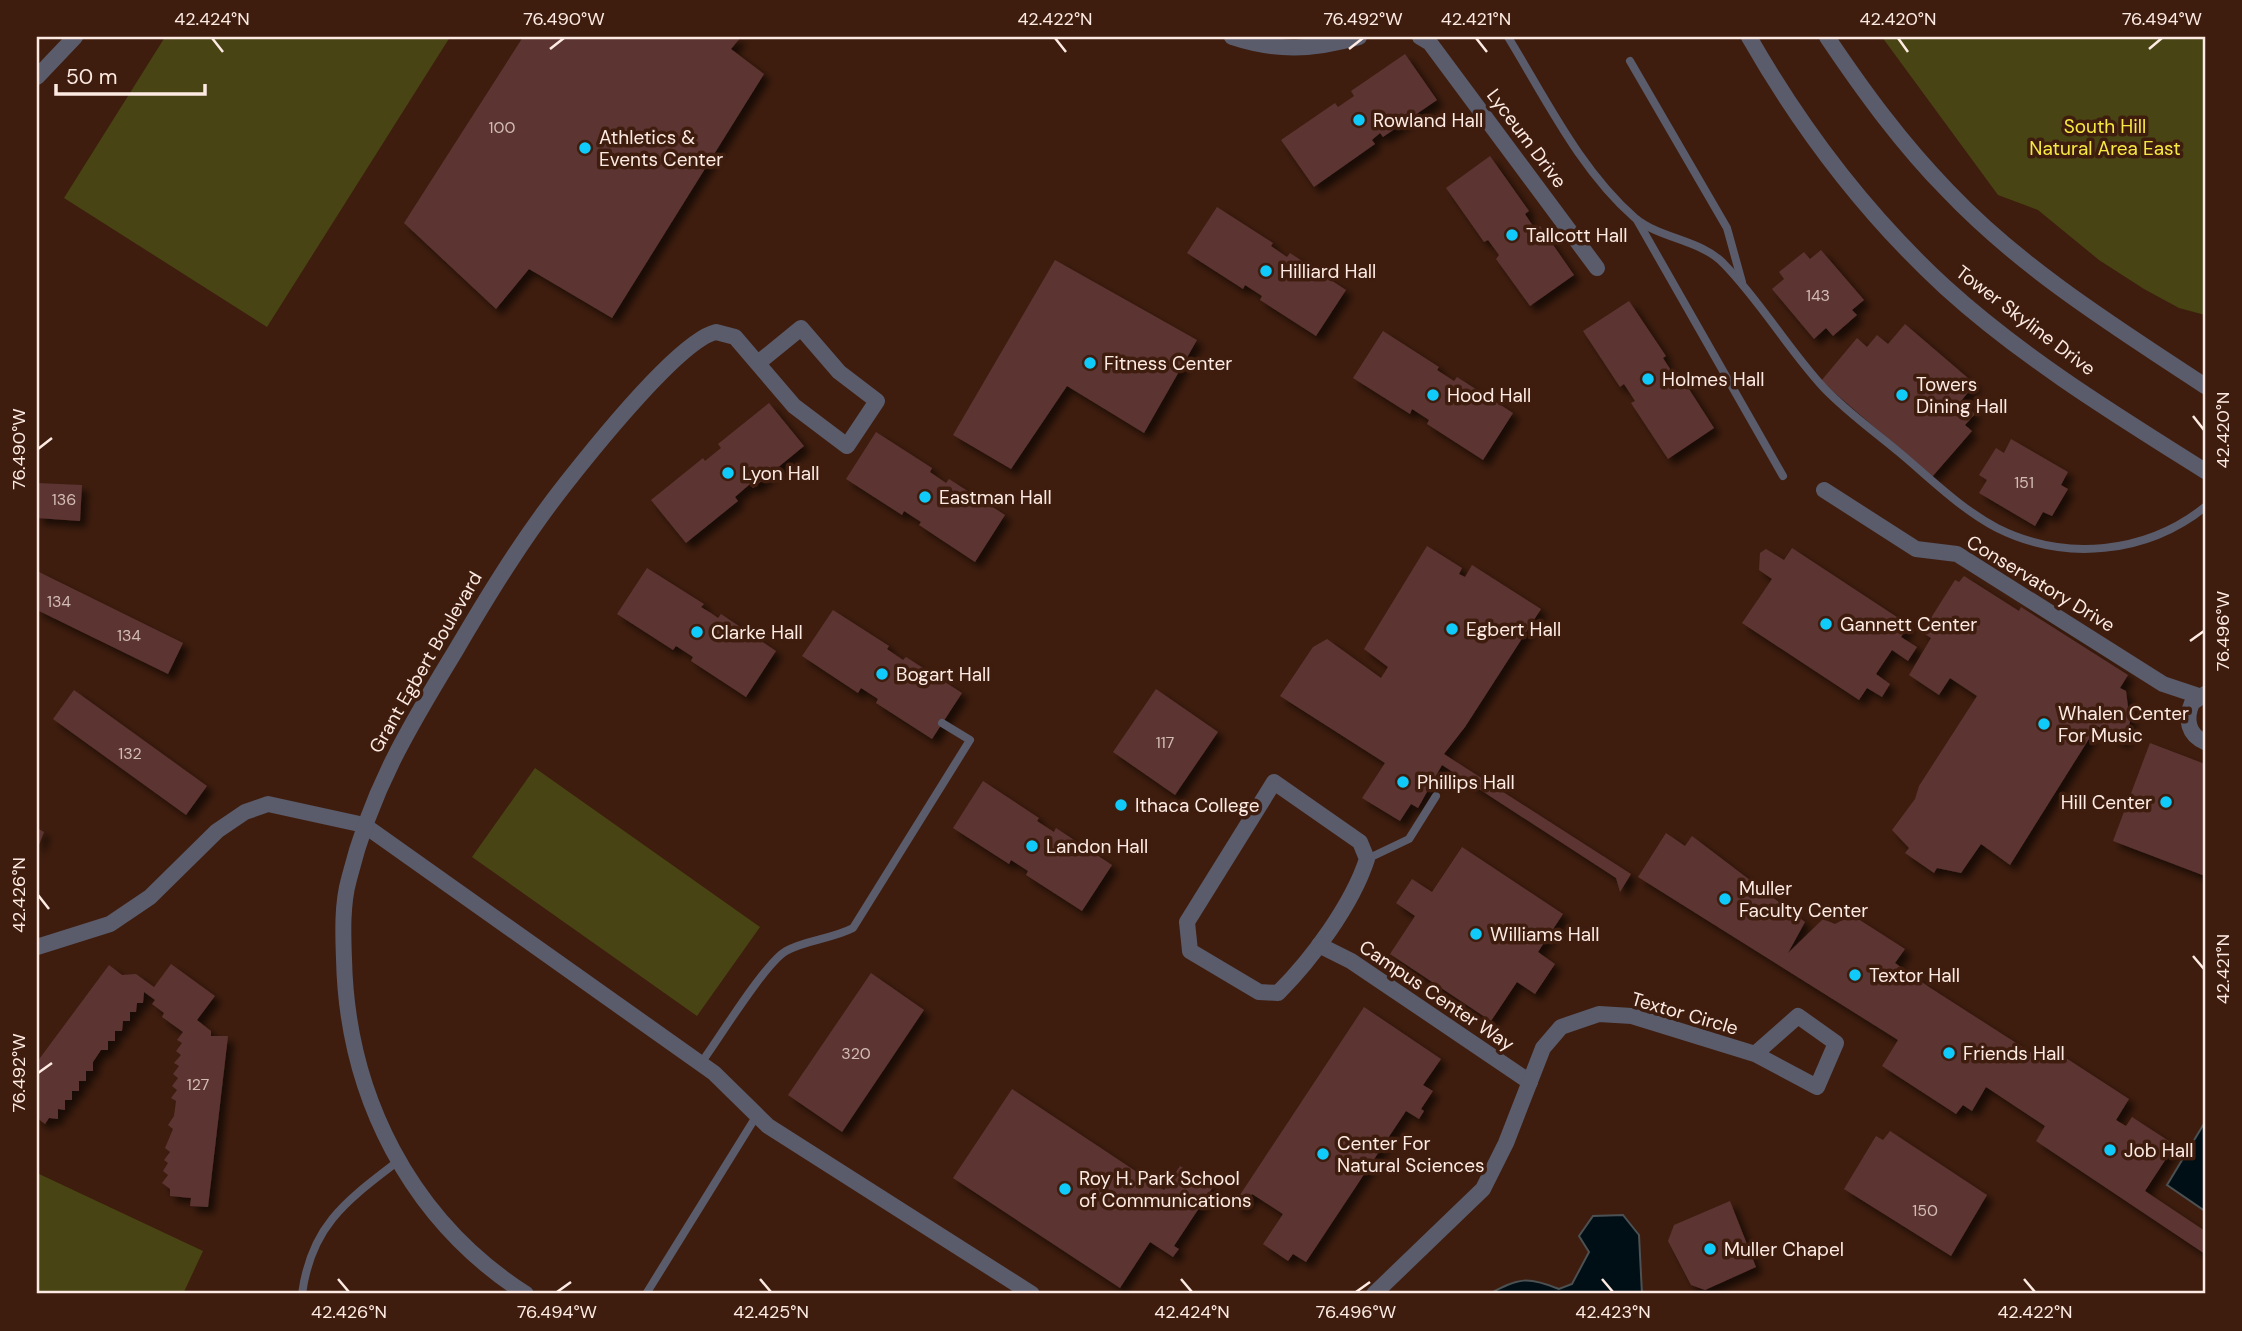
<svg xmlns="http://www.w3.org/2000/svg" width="2242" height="1331" font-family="'DM Sans',sans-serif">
  <defs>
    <filter id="shadow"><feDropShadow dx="6" dy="6" stdDeviation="3.5" flood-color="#0009"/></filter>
  </defs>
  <rect width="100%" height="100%" fill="#3e1d0e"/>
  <!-- park -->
  <g fill="#484414">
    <polygon points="165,37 450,37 267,327 64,198"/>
    <polygon points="1882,37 2205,37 2205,315 2179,308 2144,289 2099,260 2038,210 1998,195"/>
    <polygon points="535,768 760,927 697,1016 472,857"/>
    <polygon points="37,1173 203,1251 183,1294 37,1294"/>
  </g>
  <!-- water -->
  <g fill="#000f16" stroke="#4c5153" stroke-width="2">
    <polygon points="2205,1122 2205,1211 2167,1185"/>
    <path d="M1623 1215 1639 1235 1642 1294H1489C1519 1278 1527 1276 1559 1289L1572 1284 1589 1252 1579 1236 1593 1216Z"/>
  </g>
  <!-- building -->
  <g fill="#5b3432" filter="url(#shadow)">
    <polygon points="523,37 741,37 731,49 764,74 612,318 529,269 496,309 404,223"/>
    <polygon points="1405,54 1437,100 1383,137 1380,133 1372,140 1375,144 1314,187 1281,140 1335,103 1338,107 1354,96 1351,91"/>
    <polygon points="1490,156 1529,211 1525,214 1535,229 1540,226 1574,275 1530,306 1496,259 1499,255 1488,240 1484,242 1446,188"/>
    <polygon points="1217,207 1273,243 1271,246 1287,257 1290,253 1346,290 1316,336 1260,300 1262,296 1245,285 1243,289 1187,253"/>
    <polygon points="1821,250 1864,300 1852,310 1857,315 1833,336 1826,328 1814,339 1772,289 1784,279 1779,272 1804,252 1810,259"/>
    <polygon points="1055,260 1197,340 1144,433 1067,386 1011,469 953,435"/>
    <polygon points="1629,301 1666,356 1663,358 1674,375 1678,372 1714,428 1668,459 1631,403 1635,401 1624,384 1620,387 1583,331"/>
    <polygon points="1905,324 1975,384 1961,401 1975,414 1965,425 1972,431 1932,477 1821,381 1857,338 1867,347 1877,335 1888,344"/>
    <polygon points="1383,331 1439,367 1437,370 1454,381 1457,377 1513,413 1483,460 1427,424 1429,420 1412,409 1410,414 1353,378"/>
    <polygon points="769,403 804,446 753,488 750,484 735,497 738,501 686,543 651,500 703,458 705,461 721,448 718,444"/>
    <polygon points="876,432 932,468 930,472 946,483 949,479 1005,515 975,562 919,525 921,522 904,511 902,515 846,479"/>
    <polygon points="2011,439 2068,472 2061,485 2068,489 2052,516 2043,512 2035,526 1979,493 1987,480 1979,475 1996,448 2004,453"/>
    <polygon points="37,483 82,485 80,521 37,518"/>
    <polygon points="1427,546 1462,568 1459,574 1465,577 1472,565 1541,609 1465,727 1444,754 1631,874 1620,892 1616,878 1442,765 1418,808 1411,804 1400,821 1362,798 1385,763 1280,696 1313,647 1327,639 1381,678 1388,667 1364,649"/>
    <polygon points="1792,548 1909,625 1901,637 1917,647 1908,661 1892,650 1876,674 1890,684 1882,697 1867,688 1859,700 1742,623 1772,579 1759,570 1760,553 1766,549 1784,560"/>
    <polygon points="647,568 704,604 701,607 711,613 718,618 721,614 776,651 746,697 691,661 693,657 676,646 673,650 617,614"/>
    <polygon points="37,571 183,643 168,674 37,610"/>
    <polygon points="1964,576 2019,611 2021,607 2128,675 2120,688 2126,691 2130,722 2124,743 2097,726 2010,865 1981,844 1961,873 1937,868 1934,873 1905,853 1909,848 1892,830 1915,799 1919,786 1977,696 1950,678 1939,695 1909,675 1931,638 1922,632 1955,580 1959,582"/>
    <polygon points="833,610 889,646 887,649 903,660 906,657 962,693 932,739 876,703 878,699 861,688 858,693 802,656"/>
    <polygon points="1156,689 1218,732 1175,795 1113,752"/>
    <polygon points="74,690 207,786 186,815 53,719"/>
    <polygon points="2150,743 2205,764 2205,876 2113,841"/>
    <polygon points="983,781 1039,818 1037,821 1054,832 1056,828 1112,865 1082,911 1026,875 1028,871 1011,860 1009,864 953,828"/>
    <polygon points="37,828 44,832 37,850"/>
    <polygon points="1666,833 1685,846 1692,836 1805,922 1788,953 1823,919 1835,924 1852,915 1905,949 1895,963 1929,987 2041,1059 2049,1047 2129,1099 2116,1120 2126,1126 2132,1117 2175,1145 2145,1191 2205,1231 2205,1254 2036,1141 2045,1126 1986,1087 1972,1111 1963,1105 1956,1114 1882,1066 1898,1040 1638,877"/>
    <polygon points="1462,847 1563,914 1538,952 1555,964 1535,994 1517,982 1491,1021 1390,954 1415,916 1396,903 1412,879 1432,892"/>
    <polygon points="171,964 215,996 197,1020 211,1031 211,1036 228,1036 208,1207 190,1206 191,1198 170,1196 170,1189 162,1183 168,1175 163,1171 168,1163 164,1160 170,1152 165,1148 173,1129 168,1125 174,1116 176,1101 171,1098 177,1090 172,1086 178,1078 173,1074 179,1066 174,1063 181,1055 176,1051 182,1043 177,1040 183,1032 162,1017 164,1013 152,1004 155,1000 144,992 143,1003 137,1003 136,1012 130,1012 130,1021 123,1021 122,1031 115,1031 115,1041 108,1041 108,1050 101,1050 93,1062 93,1071 86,1071 86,1081 79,1081 79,1091 72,1091 72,1100 65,1100 65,1110 58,1109 58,1119 49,1118 45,1124 37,1118 37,1062 109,965 122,975 136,974 154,987"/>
    <polygon points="871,973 924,1010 842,1132 788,1095"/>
    <polygon points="1364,1007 1441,1059 1423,1085 1433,1091 1421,1109 1424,1111 1419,1119 1406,1111 1306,1262 1293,1254 1288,1261 1263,1244 1283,1214 1252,1194 1243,1209 1234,1204"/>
    <polygon points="1012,1089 1164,1190 1180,1166 1213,1187 1174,1246 1179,1249 1173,1257 1150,1242 1120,1288 953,1178"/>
    <polygon points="1890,1131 1987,1195 1951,1256 1844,1189 1876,1136 1883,1140"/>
    <polygon points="1730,1201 1756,1267 1705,1290 1691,1285 1668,1241 1674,1225"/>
  </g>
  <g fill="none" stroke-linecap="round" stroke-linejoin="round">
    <!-- service -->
    <g stroke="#5a5b6b" stroke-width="8">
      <path d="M1508 37C1546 99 1580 170 1635 218 1660 239 1702 240 1724 264 1761 302 1788 349 1824 388 1847 412 1875 432 1900 453 1931 479 1961 509 1997 528 2065 562 2146 554 2205 507"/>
      <polyline points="1630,61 1727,228 1742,282"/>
      <polyline points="1637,220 1783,476"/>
      <polyline points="1367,859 1409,839 1436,796"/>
      <path d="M701 1063C718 1040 765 963 786 951 805 940 832 939 853 928L970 740 942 723"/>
      <path d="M302 1294C311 1226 346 1201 397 1162"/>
      <polyline points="646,1294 757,1115"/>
    </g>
    <!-- minor -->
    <g stroke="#5a5b6b" stroke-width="16">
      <path d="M1232 37C1277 52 1313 50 1359 37"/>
      <polyline points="1420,37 1430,43 1597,268"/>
      <path d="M1749 37C1801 128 1868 216 1945 287 2023 358 2116 415 2205 471"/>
      <path d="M1827 37C1864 92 1902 144 1948 191 2022 269 2117 328 2205 386"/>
      <polyline points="37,77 75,37"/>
      <polyline points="1824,490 1916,549 1957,554 2163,684 2199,696"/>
      <path d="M2205 694 2192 703C2185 719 2188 735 2205 742"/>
      <path d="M1274 782 1360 842 1367 859C1352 905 1312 959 1278 993L1259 992 1190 951 1187 922Z"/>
      <polyline points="1319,945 1351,961 1530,1082"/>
      <polyline points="37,947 110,924 150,897 217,831 245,812 268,804 364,825 714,1073 768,1126 1032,1294"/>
      <path d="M526 1294C410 1220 347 1095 344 959 343 933 342 904 349 879 371 790 409 727 456 650 490 592 525 535 567 482 593 449 680 340 716 332L735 337 794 406 847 446 877 401 839 372 801 328 758 363"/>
      <polyline points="1374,1294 1483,1189 1506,1143 1543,1048 1561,1027 1599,1014 1632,1016 1755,1054 1817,1087 1836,1043 1798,1016 1755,1054"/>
    </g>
  </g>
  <!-- ticks -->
  <path fill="none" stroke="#fdeae2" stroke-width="2.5" d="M212 38 223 52M1055 38 1066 52M1476 38 1487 52M1898 38 1908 52M550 49 564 38M1349 49 1363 38M2149 49 2162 38M2193 416 2204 430M38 449 52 438M2190 641 2204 631M38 895 49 909M2193 956 2204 969M38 1073 52 1063M338 1279 349 1292M760 1279 771 1292M1181 1279 1192 1292M1602 1279 1613 1292M2024 1279 2035 1292M557 1292 571 1282M1356 1292 1370 1282"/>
  <!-- markers -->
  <g fill="#10cafa" stroke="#3e1d0e" stroke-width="2.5">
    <circle cx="1359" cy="120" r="7"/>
    <circle cx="585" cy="148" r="7"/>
    <circle cx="1512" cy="235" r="7"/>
    <circle cx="1266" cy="271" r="7"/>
    <circle cx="1090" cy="363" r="7"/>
    <circle cx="1648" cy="379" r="7"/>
    <circle cx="1433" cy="395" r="7"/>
    <circle cx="1902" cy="395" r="7"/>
    <circle cx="728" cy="473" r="7"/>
    <circle cx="925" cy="497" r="7"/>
    <circle cx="1826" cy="624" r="7"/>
    <circle cx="1452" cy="629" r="7"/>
    <circle cx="697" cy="632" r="7"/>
    <circle cx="882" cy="674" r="7"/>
    <circle cx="2044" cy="724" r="7"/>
    <circle cx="1403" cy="782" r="7"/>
    <circle cx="2166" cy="802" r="7"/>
    <circle cx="1121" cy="805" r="7"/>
    <circle cx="1032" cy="846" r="7"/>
    <circle cx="1725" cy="899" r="7"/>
    <circle cx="1476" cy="934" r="7"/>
    <circle cx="1855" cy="975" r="7"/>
    <circle cx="1949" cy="1053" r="7"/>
    <circle cx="2110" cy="1150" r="7"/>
    <circle cx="1323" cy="1154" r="7"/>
    <circle cx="1065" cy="1189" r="7"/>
    <circle cx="1710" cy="1249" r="7"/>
  </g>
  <g text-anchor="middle" stroke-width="7" stroke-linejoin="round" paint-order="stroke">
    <!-- number labels -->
    <g font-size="16" fill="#d4bcb6">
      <text x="502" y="133">100</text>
      <text x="1818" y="301">143</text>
      <text x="2024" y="488">151</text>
      <text x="64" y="505">136</text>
      <text x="59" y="607">134</text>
      <text x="129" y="641">134</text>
      <text x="1165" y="748">117</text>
      <text x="130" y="759">132</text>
      <text x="856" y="1059">320</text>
      <text x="198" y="1090">127</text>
      <text x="1925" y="1216">150</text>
    </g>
    <!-- poi labels -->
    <g font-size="19" fill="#fdeae2" stroke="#3e1d0e" text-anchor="start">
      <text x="1373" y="127">Rowland Hall</text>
      <text x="599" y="144">Athletics &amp;<tspan x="599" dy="22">Events Center</tspan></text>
      <text x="1526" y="242">Tallcott Hall</text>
      <text x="1280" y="278">Hilliard Hall</text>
      <text x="1104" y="370">Fitness Center</text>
      <text x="1662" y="386">Holmes Hall</text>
      <text x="1916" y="391">Towers<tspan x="1916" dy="22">Dining Hall</tspan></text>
      <text x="1447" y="402">Hood Hall</text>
      <text x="742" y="480">Lyon Hall</text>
      <text x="939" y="504">Eastman Hall</text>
      <text x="1840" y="631">Gannett Center</text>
      <text x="1466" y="636">Egbert Hall</text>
      <text x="711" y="639">Clarke Hall</text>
      <text x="896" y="681">Bogart Hall</text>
      <text x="2058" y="720">Whalen Center<tspan x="2058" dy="22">For Music</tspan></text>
      <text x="1417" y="789">Phillips Hall</text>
      <text x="2152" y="809" text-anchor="end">Hill Center</text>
      <text x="1135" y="812">Ithaca College</text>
      <text x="1046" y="853">Landon Hall</text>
      <text x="1739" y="895">Muller<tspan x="1739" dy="22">Faculty Center</tspan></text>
      <text x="1490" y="941">Williams Hall</text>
      <text x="1869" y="982">Textor Hall</text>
      <text x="1963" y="1060">Friends Hall</text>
      <text x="1337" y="1150">Center For<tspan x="1337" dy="22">Natural Sciences</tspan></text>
      <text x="2124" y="1157">Job Hall</text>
      <text x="1079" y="1185">Roy H. Park School<tspan x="1079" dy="22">of Communications</tspan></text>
      <text x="1724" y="1256">Muller Chapel</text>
    </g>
    <!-- park labels -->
    <g font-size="19" fill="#f8e844" stroke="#3e1d0e">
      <text x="2105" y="133">South Hill<tspan x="2105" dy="22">Natural Area East</tspan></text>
    </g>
    <!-- street labels -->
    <g font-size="19" fill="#fdeae2" stroke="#3e1d0e">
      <text transform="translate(1527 138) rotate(53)" y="7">Lyceum Drive</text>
      <text transform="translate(2026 320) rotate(37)" y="7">Tower Skyline Drive</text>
      <text transform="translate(2041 583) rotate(31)" y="7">Conservatory Drive</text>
      <text transform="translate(425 662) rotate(-60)" y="7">Grant Egbert Boulevard</text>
      <text transform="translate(1437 995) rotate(34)" y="7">Campus Center Way</text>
      <text transform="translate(1685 1013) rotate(16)" y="7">Textor Circle</text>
    </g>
  </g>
  <!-- border -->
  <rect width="2242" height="1331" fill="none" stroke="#3e1d0e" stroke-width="77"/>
  <!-- scale -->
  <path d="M56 84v10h149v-10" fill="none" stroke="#fdeae2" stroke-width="3.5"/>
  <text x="66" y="84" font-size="21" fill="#fdeae2" stroke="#3e1d0e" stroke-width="5" paint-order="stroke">50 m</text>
  <rect x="38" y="38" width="2166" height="1254" fill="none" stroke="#fdeae2" stroke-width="2.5"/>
  <g font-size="18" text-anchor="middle" fill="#fdeae2">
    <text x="212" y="25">42.424°N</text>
    <text x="564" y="25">76.490°W</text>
    <text x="1055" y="25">42.422°N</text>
    <text x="1363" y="25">76.492°W</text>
    <text x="1476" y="25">42.421°N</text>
    <text x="1898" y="25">42.420°N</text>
    <text x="2162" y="25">76.494°W</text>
    <text transform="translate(2223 430) rotate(-90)" y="6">42.420°N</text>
    <text transform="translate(19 449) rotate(-90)" y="6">76.490°W</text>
    <text transform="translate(2223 631) rotate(-90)" y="6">76.496°W</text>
    <text transform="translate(19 895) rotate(-90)" y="6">42.426°N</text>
    <text transform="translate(2223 969) rotate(-90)" y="6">42.421°N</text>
    <text transform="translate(19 1073) rotate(-90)" y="6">76.492°W</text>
    <text x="349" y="1318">42.426°N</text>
    <text x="557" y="1318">76.494°W</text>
    <text x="771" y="1318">42.425°N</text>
    <text x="1192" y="1318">42.424°N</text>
    <text x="1356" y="1318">76.496°W</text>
    <text x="1613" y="1318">42.423°N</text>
    <text x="2035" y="1318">42.422°N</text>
  </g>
</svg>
